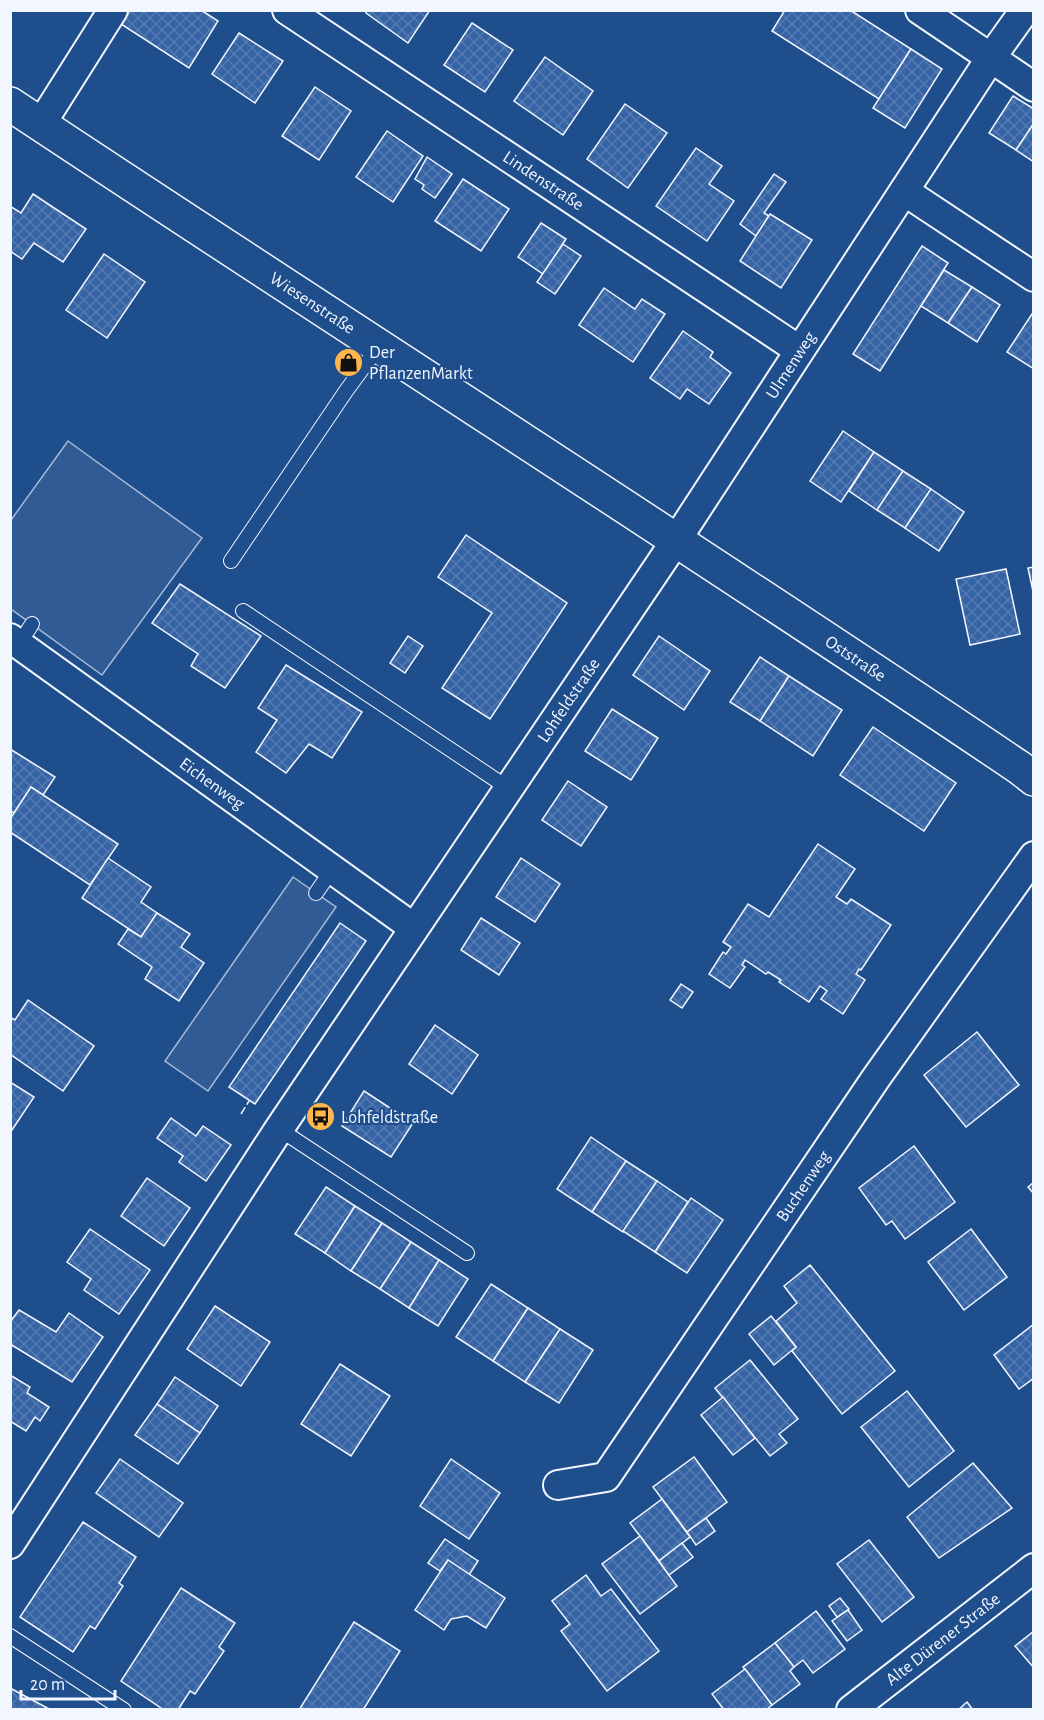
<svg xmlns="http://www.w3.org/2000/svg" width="1044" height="1720" font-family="'Alegreya Sans',sans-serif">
  <defs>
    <pattern id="building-cross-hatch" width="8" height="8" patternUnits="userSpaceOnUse" patternTransform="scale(1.5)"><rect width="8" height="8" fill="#3563a3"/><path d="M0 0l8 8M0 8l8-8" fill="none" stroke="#537ab1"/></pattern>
  </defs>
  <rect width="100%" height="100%" fill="#1f4e8c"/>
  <!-- parking -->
  <g fill="#305b95" stroke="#a8bbd7" stroke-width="1.5">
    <polygon points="68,441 202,538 102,675 11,609 11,520"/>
    <polygon points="293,877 336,907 208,1091 165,1061"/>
  </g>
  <!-- building -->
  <g fill="url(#building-cross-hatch)" stroke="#f2f6ff" stroke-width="1.5">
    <polygon points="130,10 201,10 218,21 189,68 121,24"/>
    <polygon points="367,10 430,10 408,43 366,13"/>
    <polygon points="785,10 850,10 911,49 879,99 772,31"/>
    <polygon points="472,23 513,50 485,92 444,65"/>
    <polygon points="239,33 283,61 255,103 212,74"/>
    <polygon points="911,49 942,69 905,128 873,108"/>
    <polygon points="545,57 593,91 563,135 514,101"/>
    <polygon points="315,87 351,111 319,160 282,136"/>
    <polygon points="1013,96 1034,109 1034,123 1016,150 989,133"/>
    <polygon points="625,104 667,133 628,188 587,159"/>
    <polygon points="1034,123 1034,162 1016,150"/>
    <polygon points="387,131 423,156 393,202 356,177"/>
    <polygon points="696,148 722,166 709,184 734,201 707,241 656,206"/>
    <polygon points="427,157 452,174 435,198 422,189 424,185 415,179"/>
    <polygon points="774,174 786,182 764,213 769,216 756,236 740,224"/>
    <polygon points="463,179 509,209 481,251 435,221"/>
    <polygon points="33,194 86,229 63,262 34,243 22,259 10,251 10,206 21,213"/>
    <polygon points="770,214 812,240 781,288 740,261"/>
    <polygon points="541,223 566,239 543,274 518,257"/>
    <polygon points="563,244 581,256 555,294 537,282"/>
    <polygon points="922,246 948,263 880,371 853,354"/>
    <polygon points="104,254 145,282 107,338 66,310"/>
    <polygon points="944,270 972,287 948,323 921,306"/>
    <polygon points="972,287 1000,305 977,342 948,323"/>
    <polygon points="604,288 635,309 642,299 665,314 633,362 579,325"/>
    <polygon points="1032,314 1034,315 1034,369 1007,352"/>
    <polygon points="683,331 713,352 710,357 731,373 709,404 687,389 680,399 650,378"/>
    <polygon points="843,431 874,452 841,502 810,481"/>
    <polygon points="874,452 903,471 877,510 849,491"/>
    <polygon points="903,471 931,489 905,528 877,510"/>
    <polygon points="931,489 964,512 939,551 905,528"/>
    <polygon points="466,535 567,603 490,719 442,688 492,613 438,577"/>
    <polygon points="1034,567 1034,596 1028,568"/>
    <polygon points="1006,569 1020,634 970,645 956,579"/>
    <polygon points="180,584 261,636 225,688 191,666 198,654 152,623"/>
    <polygon points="408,636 423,646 405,673 390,663"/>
    <polygon points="659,636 710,671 684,710 633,675"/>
    <polygon points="760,657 789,676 760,721 730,702"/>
    <polygon points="286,665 362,712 332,758 309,744 286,773 256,752 277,720 258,708"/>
    <polygon points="789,676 842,710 813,756 760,721"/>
    <polygon points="612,709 658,738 631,780 585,751"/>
    <polygon points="873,727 956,783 924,831 840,775"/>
    <polygon points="10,749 55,777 43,795 31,787 14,813 10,810"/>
    <polygon points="568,781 607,807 581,846 542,820"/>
    <polygon points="31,787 118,844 90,885 10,832 10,819"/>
    <polygon points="818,844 855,869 836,897 847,904 851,899 891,925 861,970 859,969 856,974 865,980 843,1014 821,999 827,991 820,986 809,1002 779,982 781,980 768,972 766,974 745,960 742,965 745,967 730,988 709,974 723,952 726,954 731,947 723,942 748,904 769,917"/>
    <polygon points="108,858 151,887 141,902 157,913 141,937 82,898"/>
    <polygon points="521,858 560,884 535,922 496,897"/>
    <polygon points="157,913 190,934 181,947 204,963 179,1001 145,979 152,967 118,944 128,929 141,937"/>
    <polygon points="481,918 520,943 499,975 461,950"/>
    <polygon points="340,923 366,941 255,1104 229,1087"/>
    <polygon points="681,984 693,992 682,1008 670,1000"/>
    <polygon points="28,1000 94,1046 63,1091 10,1054 10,1017 15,1020"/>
    <polygon points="435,1025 478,1055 452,1094 409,1064"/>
    <polygon points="977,1032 1019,1085 966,1127 924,1075"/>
    <polygon points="10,1082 34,1097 10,1133"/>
    <polygon points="364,1091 413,1123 391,1157 342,1126"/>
    <polygon points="171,1118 196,1136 203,1126 231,1145 206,1181 179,1162 183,1156 157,1138"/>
    <polygon points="591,1137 626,1161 592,1212 557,1189"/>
    <polygon points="914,1146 955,1202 905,1239 892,1221 886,1225 859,1188"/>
    <polygon points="626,1161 657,1181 623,1232 592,1212"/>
    <polygon points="147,1178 190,1208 164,1246 121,1216"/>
    <polygon points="657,1181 688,1202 655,1252 623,1231"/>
    <polygon points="1034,1182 1034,1194 1028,1187"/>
    <polygon points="326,1187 355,1206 325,1253 295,1234"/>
    <polygon points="691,1198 723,1220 687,1273 655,1252"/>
    <polygon points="355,1206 382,1223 351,1271 325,1253"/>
    <polygon points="382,1223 411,1242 380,1289 351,1271"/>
    <polygon points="90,1229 150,1270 119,1314 84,1290 91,1279 67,1262"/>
    <polygon points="971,1229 1007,1277 964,1310 928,1262"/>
    <polygon points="411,1242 439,1260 409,1308 380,1289"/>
    <polygon points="439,1260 468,1279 438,1326 409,1308"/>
    <polygon points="810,1265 895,1371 842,1414 792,1351 796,1347 776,1321 797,1303 784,1286"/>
    <polygon points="491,1284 528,1308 493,1361 456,1337"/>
    <polygon points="215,1306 270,1342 241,1386 187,1349"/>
    <polygon points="528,1308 560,1329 525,1382 493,1361"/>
    <polygon points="19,1310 56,1332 69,1313 103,1337 72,1382 10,1344 10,1322"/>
    <polygon points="771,1316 796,1347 774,1365 749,1334"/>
    <polygon points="1034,1324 1034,1378 1019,1389 994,1355"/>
    <polygon points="560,1329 593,1350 559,1403 525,1382"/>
    <polygon points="750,1360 798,1419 779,1434 787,1443 770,1456 715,1388"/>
    <polygon points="340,1364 390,1396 351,1456 301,1424"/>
    <polygon points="10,1375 30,1387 27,1393 49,1407 40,1421 35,1417 26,1431 10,1421"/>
    <polygon points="175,1377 218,1406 200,1433 157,1404"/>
    <polygon points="907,1391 954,1451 909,1487 861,1427"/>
    <polygon points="723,1397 755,1438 733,1455 701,1415"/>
    <polygon points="157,1404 200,1433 178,1464 135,1435"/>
    <polygon points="694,1457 727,1502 687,1532 653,1487"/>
    <polygon points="120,1459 183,1503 159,1537 96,1493"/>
    <polygon points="451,1459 500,1493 469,1539 420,1506"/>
    <polygon points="973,1463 1012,1508 939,1558 907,1517"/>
    <polygon points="662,1499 690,1537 659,1561 630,1523"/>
    <polygon points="706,1518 715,1531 696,1545 687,1532"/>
    <polygon points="83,1522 136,1557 119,1583 123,1586 95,1629 90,1626 73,1652 20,1617"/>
    <polygon points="640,1536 677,1586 640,1614 602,1564"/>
    <polygon points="445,1539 478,1561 469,1575 448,1560 440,1571 428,1563"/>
    <polygon points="869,1540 914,1597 882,1622 837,1564"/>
    <polygon points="682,1543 693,1557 669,1575 659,1561"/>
    <polygon points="448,1560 505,1598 486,1628 467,1616 451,1619 444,1630 415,1610"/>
    <polygon points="586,1575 601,1596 611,1589 659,1651 607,1691 561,1631 570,1624 552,1601"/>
    <polygon points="181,1588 235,1623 219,1647 224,1651 195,1694 190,1691 178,1710 164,1710 121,1681"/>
    <polygon points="840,1598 849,1609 837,1617 829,1606"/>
    <polygon points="848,1610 862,1630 847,1641 832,1621"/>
    <polygon points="816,1611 845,1649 813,1673 803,1660 794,1667 775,1643"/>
    <polygon points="354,1622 400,1651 363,1710 299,1710"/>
    <polygon points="1034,1631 1034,1668 1015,1646"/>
    <polygon points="775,1643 794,1667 790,1671 800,1684 772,1705 743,1667"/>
    <polygon points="745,1669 772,1705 766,1710 724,1710 712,1694"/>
    <polygon points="10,1688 51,1710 10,1710"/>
    <polygon points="967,1702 973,1710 958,1710"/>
  </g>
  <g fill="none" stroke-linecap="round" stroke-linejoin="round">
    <defs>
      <g id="lane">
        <polyline points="231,561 346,391 379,346"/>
        <polyline points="243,611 508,788"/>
        <polyline points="19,644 32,624"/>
        <polyline points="316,893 332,870"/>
        <polyline points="279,1129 467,1253"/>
        <polyline points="10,1636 124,1710"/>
      </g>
      <g id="street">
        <path id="s1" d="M287 10 799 350"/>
        <polyline points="920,10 1034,87"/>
        <polyline points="41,124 113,10"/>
        <polyline points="904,191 1034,277"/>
        <path id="s2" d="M10 638 414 928"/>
        <path id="s3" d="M558 1485 606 1477 876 1078 1034 856"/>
        <path id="s4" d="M10 1544 279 1129 677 539 990 59 1025 10"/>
        <path id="s5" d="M851 1710 1034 1568"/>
      </g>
      <g id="secondary">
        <path id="s6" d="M10 104C346 327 686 543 1020 768L1034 779"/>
      </g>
    </defs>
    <!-- lane casing -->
    <use href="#lane" stroke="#f2f6ff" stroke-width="16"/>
    <!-- street casing -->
    <use href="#street" stroke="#f2f6ff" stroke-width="32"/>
    <!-- secondary casing -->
    <use href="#secondary" stroke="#f2f6ff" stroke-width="36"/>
    <!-- lane -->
    <use href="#lane" stroke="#1f4e8c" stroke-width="14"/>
    <!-- street -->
    <use href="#street" stroke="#1f4e8c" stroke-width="28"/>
    <!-- secondary -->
    <use href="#secondary" stroke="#1f4e8c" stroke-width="33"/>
    <!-- fence -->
    <polyline stroke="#f2f6ff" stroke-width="1.5" stroke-dasharray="8 3" stroke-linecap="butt" points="241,1114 249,1101"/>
  </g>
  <!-- icons -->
  <defs>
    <symbol id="shop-disc" viewBox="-11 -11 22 22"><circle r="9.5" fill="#ffb74d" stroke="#1f4e8c"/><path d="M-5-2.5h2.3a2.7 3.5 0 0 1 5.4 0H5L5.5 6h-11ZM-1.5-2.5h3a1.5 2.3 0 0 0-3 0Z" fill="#111"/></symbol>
    <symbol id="bus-disc" viewBox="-11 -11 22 22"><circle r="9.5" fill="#ffb74d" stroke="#1f4e8c"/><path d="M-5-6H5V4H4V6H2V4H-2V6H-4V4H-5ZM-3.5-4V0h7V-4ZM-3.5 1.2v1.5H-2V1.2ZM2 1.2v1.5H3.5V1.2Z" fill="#111"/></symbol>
  </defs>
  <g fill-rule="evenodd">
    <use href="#shop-disc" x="332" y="346" width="33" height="33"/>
    <use href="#bus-disc" x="304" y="1100" width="33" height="33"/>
  </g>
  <g text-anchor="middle" stroke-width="4.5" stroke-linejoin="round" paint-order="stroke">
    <!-- street labels -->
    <g font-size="18" fill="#f2f6ff" stroke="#1f4e8c">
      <text dy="6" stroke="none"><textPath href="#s1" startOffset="308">Lindenstraße</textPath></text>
      <text dy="6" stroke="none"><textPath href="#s6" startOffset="362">Wiesenstraße</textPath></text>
      <text dy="6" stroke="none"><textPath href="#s4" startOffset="1414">Ulmenweg</textPath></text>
      <text dy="6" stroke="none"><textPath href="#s6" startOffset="1011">Oststraße</textPath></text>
      <text dy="6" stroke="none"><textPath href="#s4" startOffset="1012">Lohfeldstraße</textPath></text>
      <text dy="6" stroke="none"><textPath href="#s2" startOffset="249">Eichenweg</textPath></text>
      <text dy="6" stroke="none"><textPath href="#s3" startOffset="400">Buchenweg</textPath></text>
      <text dy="6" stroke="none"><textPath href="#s5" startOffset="116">Alte Dürener Straße</textPath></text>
    </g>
    <!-- poi labels -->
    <g font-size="18" fill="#f2f6ff" stroke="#1f4e8c" text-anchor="start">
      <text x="369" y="358">Der<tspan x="369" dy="21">PflanzenMarkt</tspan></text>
      <text x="341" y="1123">Lohfeldstraße</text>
    </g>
  </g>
  <!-- border -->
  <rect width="1044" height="1720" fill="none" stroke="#f2f6ff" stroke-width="24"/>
  <!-- scale -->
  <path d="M21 1690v9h94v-9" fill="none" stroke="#f2f6ff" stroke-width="3"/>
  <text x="30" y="1690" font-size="18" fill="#f2f6ff" stroke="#1f4e8c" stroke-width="4.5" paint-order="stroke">20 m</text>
</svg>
